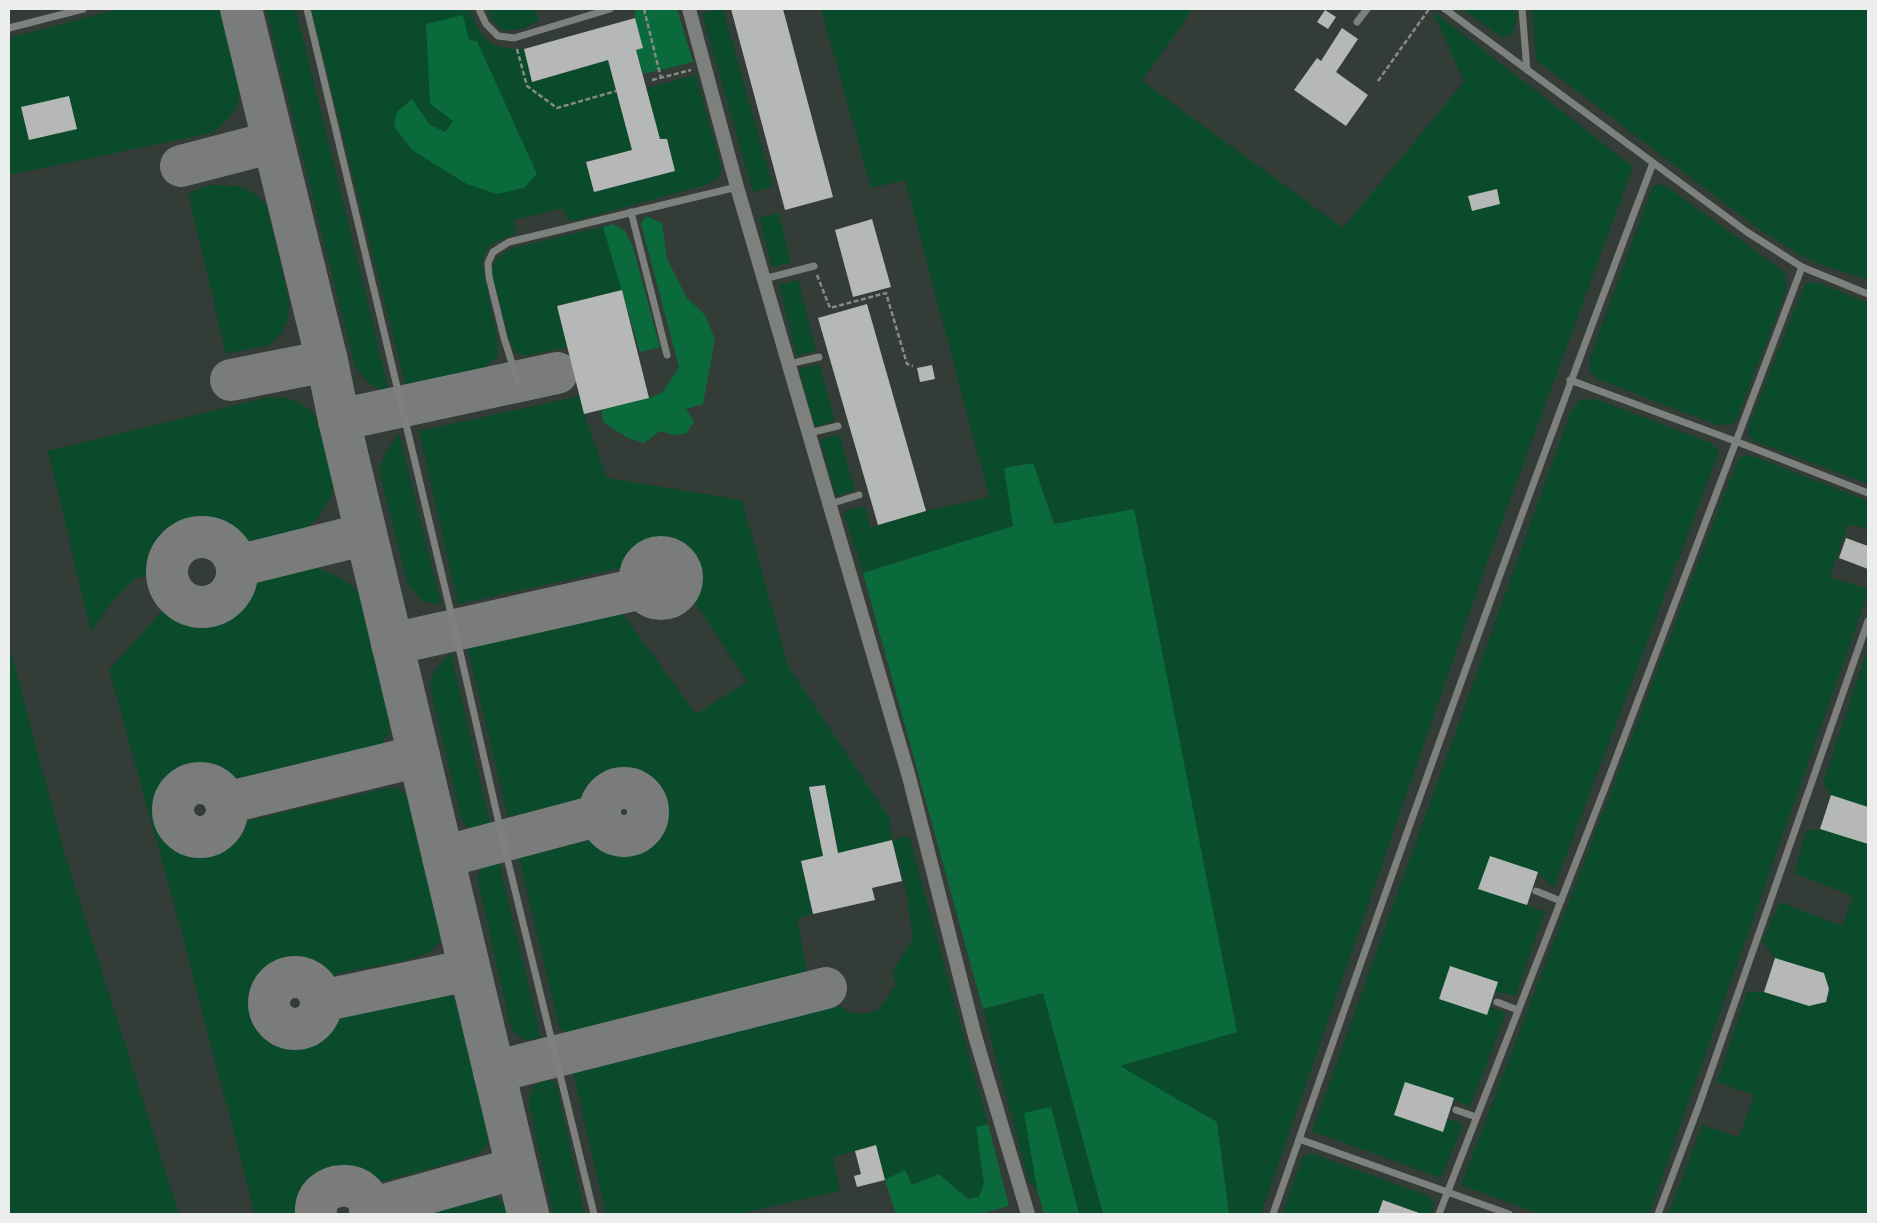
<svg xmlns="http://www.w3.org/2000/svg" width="1877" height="1223" font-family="'DejaVu Sans',sans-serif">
  <rect width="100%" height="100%" fill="#2f3130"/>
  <!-- built -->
  <rect fill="#343c37" x="9" y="9" width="1859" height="1205"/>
  <!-- green -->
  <g fill="#094b2a" fill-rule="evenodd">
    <path d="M119 9H221C225 25 230 42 234 59 243 94 244 111 211 133L9 175V38Z"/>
    <path d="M266 9H296L390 394C375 388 364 381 355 366Z"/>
    <path d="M311 9H470C480 40 491 50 524 49L533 82 608 60 632 150 586 162 595 192 675 171 667 139H660L646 88 696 75 722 169 718 178 706 185 578 220 571 221 567 219 563 208 514 220 516 233C498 244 488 238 482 263L498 342V356L484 368 419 388 406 387ZM430 83 524 188 397 112 412 99 430 125 445 132 453 121 430 104Z"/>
    <polygon points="487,9 536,9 539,21 521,29 505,31 494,23"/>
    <polygon points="719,9 723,9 773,186 753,192 702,13"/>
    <polygon points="821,9 1193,9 1142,81 1343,228 1464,82 1432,10 1633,167 1485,568 1261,1214 1229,1214 1217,1122 1119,1066 1236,1032 1033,463 1004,468 1014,526 863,573 843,512 865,506 870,528 926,511 989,497 905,180 871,188"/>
    <polygon points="1461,9 1516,9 1517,17 1513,33 1504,38"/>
    <polygon points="1532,9 1868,9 1868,280 1822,265 1800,255 1759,229 1536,60"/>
    <path d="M1658 184 1666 186 1783 271 1786 278 1787 289 1736 421 1728 425H1717L1600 380C1590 375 1589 371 1589 360L1652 188Z"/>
    <polygon points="210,185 238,186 254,193 267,206 289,301 288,319 281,334 268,345 226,354 188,193"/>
    <polygon points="779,213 791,262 772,267 759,218"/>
    <polygon points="603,227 622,290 558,306 568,347 526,356 515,352 509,339 491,269 498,257 512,248"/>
    <polygon points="798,280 816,351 797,356 779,285"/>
    <polygon points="1817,282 1868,303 1868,484 1754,441 1748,434 1749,426 1803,288 1806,283"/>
    <polygon points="819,364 835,421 815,427 799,369"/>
    <path d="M580 396 584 414 607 478 742 500 788 666 890 819 892 840 909 836 988 1124 976 1128 984 1184 979 1197 969 1199 939 1175 912 1185 905 1170 885 1180 876 1145 833 1157 840 1191 738 1214H606L573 1073 839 1006 850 1013 863 1014 878 1010 896 985 892 973 913 938 905 884 892 840 838 853 825 785 809 787 823 856 801 861 813 914 797 919 807 972 567 1032 560 1030 519 858 595 839 612 848 642 843 652 831 657 815 664 814 659 796H654L649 786 636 779 619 778 603 781 593 792 584 791 581 800 508 817 466 642 617 606 696 714 747 682 689 593C691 586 695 577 693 569 688 552 663 540 647 550 642 553 637 561 634 565L458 604 419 431Z"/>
    <path d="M269 397 285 398 299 402 314 413 334 474 332 496 318 518 295 538 240 551C234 544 224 535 215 531 199 526 162 533 157 551 155 558 157 568 157 575L135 578 112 602 91 632 48 451Z"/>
    <polygon points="1581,399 1596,399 1711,443 1719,452 1554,888 1538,873 1527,905 1545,912 1516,995 1495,992 1490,1007 1506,1013 1470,1107 1454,1099 1447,1118 1463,1125 1441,1178 1312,1131 1571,411"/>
    <path d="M399 434 441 604C422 603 420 599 408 585L379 470C383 456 389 445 399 434Z"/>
    <polygon points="839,434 855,490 836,496 820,440"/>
    <polygon points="1750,455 1868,501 1868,529 1848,524 1830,577 1868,589 1868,593 1649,1214 1540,1214 1461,1185 1737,461 1743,456"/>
    <path d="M318 568 338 577 354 587 368 605 390 707 389 731 381 747 233 779 201 769 183 773 166 786 160 801 159 811 155 814 157 827H164C173 846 196 852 215 846 227 842 237 829 246 821L387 788H398L411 798 445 936 430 952 404 961 335 974 336 981C326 977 318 970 308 967 280 956 256 976 256 1005L252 1006 253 1019 260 1020C263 1024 265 1030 268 1034 281 1051 312 1041 324 1028 331 1020 332 1012 341 1007L344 1013 446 992 460 1002 493 1132 490 1142 480 1153 447 1164 380 1182V1187C372 1183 362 1175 353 1172 334 1166 313 1179 306 1197 304 1202 304 1207 303 1212L297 1214H255L174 904 109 670 168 604 184 615H204L222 611 238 598 244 581 289 569Z"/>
    <polygon points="9,645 65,855 179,1214 9,1214"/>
    <polygon points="1868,647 1868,1176 1866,1184 1868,1185 1868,1214 1669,1214 1702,1125 1739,1137 1754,1095 1717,1082 1747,992 1764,992 1775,958 1762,941 1780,902 1842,926 1853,896 1794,873 1806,831 1820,829 1831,795 1823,783"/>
    <path d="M451 652 490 824 478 828 467 827 461 819 430 687C431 672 441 663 451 652Z"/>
    <polygon points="491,861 499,861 541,1038 524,1040 514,1032 509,1021 477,877 483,866"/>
    <polygon points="1043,993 1103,1214 1079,1214 1051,1107 1025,1113 1037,1189 1029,1183 983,1009"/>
    <path d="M549 1080 556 1082 585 1214H553L529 1106C530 1089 532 1084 549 1080Z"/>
    <polygon points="1310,1153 1429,1196 1434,1204 1432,1214 1406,1214 1408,1209 1384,1200 1378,1214 1282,1214 1303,1157"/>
    <polygon points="494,1196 508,1207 510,1214 425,1214"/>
  </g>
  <!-- forest -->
  <g fill="#0a6a3c">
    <polygon points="635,9 677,9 693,62 643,74 636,50 643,48 635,18"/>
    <polygon points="463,15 469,40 477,41 537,174 524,188 497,194 467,184 412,150 394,126 397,112 412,99 430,125 445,132 453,121 430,104 426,24"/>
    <polygon points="646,216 662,223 667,259 687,298 705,315 715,339 703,404 686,409 694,422 686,434 673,435 660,431 644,443 628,438 604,423 601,410 649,398 663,392 679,367 641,224"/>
    <polygon points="613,224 625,231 633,247 660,347 640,352 603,227"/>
    <polygon points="1033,463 1054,524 1134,509 1237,1032 1120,1066 1217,1122 1229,1214 1103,1214 1043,993 983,1009 863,573 1013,526 1004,468"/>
    <polygon points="1051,1107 1079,1214 1044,1214 1037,1189 1024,1113"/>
    <polygon points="988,1124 1009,1206 979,1214 896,1214 885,1180 905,1170 912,1185 939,1174 968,1199 979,1197 984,1183 976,1127"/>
  </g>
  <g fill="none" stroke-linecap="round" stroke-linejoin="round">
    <!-- taxiway -->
    <g stroke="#7a7c7c" stroke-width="42">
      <polyline points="241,9 327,361 339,420 528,1214"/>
      <polyline points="181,166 273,142"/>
      <polyline points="231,380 327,361"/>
      <polyline points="339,420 557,373"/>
      <circle cx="202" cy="572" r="35"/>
      <circle cx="661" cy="578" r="21"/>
      <polyline points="237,566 366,534"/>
      <polyline points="392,644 643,588"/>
      <circle cx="200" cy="810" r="27"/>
      <circle cx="624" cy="812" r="24"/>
      <polyline points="226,803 419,756"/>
      <polyline points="443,857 600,815"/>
      <circle cx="295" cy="1003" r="26"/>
      <polyline points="321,1001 469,970"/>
      <polyline points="494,1072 826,988"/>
      <polyline points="370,1209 517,1168"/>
      <path d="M316 1214C313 1177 373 1176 370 1214"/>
    </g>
  </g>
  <!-- building -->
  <g fill="#b5b8b6">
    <polygon points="731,9 783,9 833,197 785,210"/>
    <polygon points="1325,10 1336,17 1328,29 1317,22"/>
    <polygon points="635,18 643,48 636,50 660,139 667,139 675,171 594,192 586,162 632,150 608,60 532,82 524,49"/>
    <polygon points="1342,28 1358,39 1336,72 1368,95 1346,126 1294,90 1317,58 1321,61"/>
    <polygon points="69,96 77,129 29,140 21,107"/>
    <polygon points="1497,189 1500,204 1472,211 1468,196"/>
    <polygon points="872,219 891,287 853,297 835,230"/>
    <polygon points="622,290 649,398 584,414 557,306"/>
    <polygon points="867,304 926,511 878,525 818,318"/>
    <polygon points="932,365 935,379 920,382 917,368"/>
    <polygon points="1846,538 1868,546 1868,569 1839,558"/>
    <polygon points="825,785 838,853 892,840 902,881 872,888 875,900 813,914 801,861 823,856 809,787"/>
    <polygon points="1831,795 1868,807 1868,844 1820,829"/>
    <polygon points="1490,856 1538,872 1527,905 1478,889"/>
    <polygon points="1775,958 1824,973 1829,989 1826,1002 1809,1006 1764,992"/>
    <polygon points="1450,966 1498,982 1487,1015 1439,999"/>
    <polygon points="1405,1082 1454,1098 1443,1132 1394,1115"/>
    <polygon points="876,1145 885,1180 857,1187 854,1176 861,1174 855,1151"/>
    <polygon points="1383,1200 1419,1213 1419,1214 1378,1214"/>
  </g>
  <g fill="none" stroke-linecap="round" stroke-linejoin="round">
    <!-- path -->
    <g stroke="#888a89" stroke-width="2.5" stroke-dasharray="5 2.5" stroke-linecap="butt">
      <polyline points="644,9 661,78"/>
      <polyline points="517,49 527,86 557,108 616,91"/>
      <polyline points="652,80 691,70"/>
      <polyline points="1378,81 1429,9"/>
      <polyline points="817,275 830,308 886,293 907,364 913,366"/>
    </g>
    <!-- service -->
    <g stroke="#7e807e" stroke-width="7">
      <polyline points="307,9 455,630 503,841 594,1214"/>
      <polyline points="479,9 486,24 498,36 514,38 610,9"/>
      <polyline points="1445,9 1747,232 1802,267 1868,294"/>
      <polyline points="1522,9 1527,70"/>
      <polyline points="1357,22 1367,9"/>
      <polyline points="9,28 83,9"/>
      <polyline points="631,212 667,355"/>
      <polyline points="764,279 814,266"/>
      <polyline points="789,364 819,357"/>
      <polyline points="1570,380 1735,441 1868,493"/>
      <polyline points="518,382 504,338 489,277 488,263 493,252 509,242 737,187"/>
      <polyline points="809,433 838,426"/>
      <polyline points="830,504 859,495"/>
      <polyline points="1536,891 1561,901"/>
      <polyline points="1497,1002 1518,1010"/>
      <polyline points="1456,1110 1476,1117"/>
      <polyline points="1299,1139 1509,1214"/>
      <path d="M1273 1214C1395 862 1521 511 1653 163"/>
      <polyline points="1439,1214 1606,785 1802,267"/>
      <polyline points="1658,1214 1699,1105 1868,621"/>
    </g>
    <!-- minor -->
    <polyline stroke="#7e807e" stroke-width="14" points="689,9 737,187 909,777 975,1036 1028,1214"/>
  </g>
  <!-- border -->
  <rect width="1877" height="1223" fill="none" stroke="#eceeed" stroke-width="20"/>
</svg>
